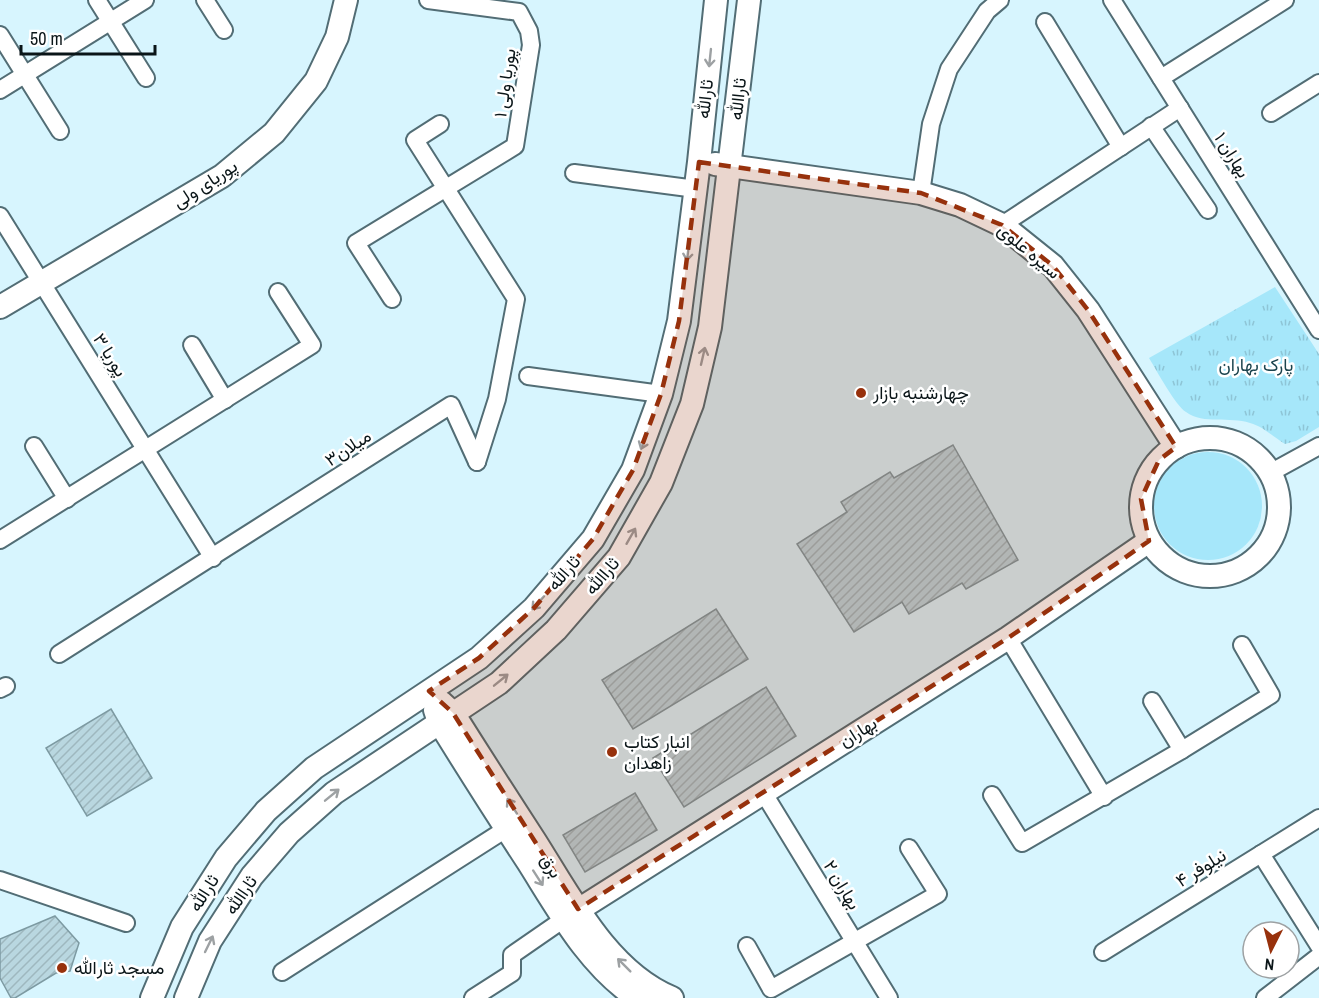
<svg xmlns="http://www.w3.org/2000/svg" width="1319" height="998" font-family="'Archivo Narrow',Vazirmatn,sans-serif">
  <defs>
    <pattern id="park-tufts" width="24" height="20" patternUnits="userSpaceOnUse" patternTransform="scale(1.5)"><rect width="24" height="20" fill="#a6e7fa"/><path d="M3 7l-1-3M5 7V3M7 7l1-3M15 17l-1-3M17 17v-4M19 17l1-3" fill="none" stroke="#8ec5d6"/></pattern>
    <pattern id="building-hatch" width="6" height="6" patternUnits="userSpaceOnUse" patternTransform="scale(1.5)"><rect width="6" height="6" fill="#b9d7e0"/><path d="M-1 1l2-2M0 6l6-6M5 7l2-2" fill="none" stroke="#9eb8bf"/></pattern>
  </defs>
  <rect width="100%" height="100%" fill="#d7f5fe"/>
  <!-- grass -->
  <circle fill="#a6e7fa" cx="1208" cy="506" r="54"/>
  <!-- park -->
  <path fill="url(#park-tufts)" d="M1275 287 1319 354V427L1296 441 1285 444C1273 437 1264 427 1250 423 1229 416 1204 425 1186 412 1175 405 1157 371 1149 358Z"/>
  <!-- building -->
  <g fill="url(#building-hatch)" stroke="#7d9aa2" stroke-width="1.5">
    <polygon points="953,445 1018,560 966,589 962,583 909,614 902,602 854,632 797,544 847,512 841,502 890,472 894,478"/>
    <polygon points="716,609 748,659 633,729 602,680"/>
    <polygon points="766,687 796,736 684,807 653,758"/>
    <polygon points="111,709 152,778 87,816 46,748"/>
    <polygon points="635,793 657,830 585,872 563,835"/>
    <polygon points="55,916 79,943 70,971 56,973 15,998 11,998 0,978 0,939"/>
  </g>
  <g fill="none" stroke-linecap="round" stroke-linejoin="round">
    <defs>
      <g id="street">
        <polyline points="97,0 146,78"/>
        <polyline points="205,0 224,30"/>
        <polyline points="1112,0 1319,330"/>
        <polyline points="1045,22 1121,147"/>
        <polyline points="0,35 60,131"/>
        <polyline points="1161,78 1285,0"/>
        <polyline points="0,90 145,0"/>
        <polyline points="1271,113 1319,83"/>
        <polyline points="440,124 415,140 516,299 497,399 477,462"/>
        <polyline points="1151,126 1208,210"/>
        <polyline points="574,173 696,189"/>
        <polyline points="921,193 931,124 949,69 987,11 1000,0"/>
        <polyline points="0,216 213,558"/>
        <polyline points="1002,225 1180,108"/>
        <polyline points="392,299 356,243 515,146 531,45 529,31 519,12 428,0"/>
        <polyline points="192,345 225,400"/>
        <polyline points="528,376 661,394"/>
        <polyline points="34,446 67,499"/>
        <polyline points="1270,473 1319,446"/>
        <polyline points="0,540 312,345 278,292"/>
        <polyline points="1008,638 1104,797"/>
        <polyline points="59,654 451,405 477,462"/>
        <polyline points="0,689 6,686"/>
        <polyline points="1152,701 1182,750"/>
        <polyline points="763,792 889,998"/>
        <polyline points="992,795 1022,843 1182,750 1271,695 1242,645"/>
        <polyline points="1261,854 1319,946"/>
        <polyline points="0,880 126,923"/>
        <polyline points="747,946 771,989 938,894 909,848"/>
        <polyline points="1103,952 1319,818"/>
        <polyline points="282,972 506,829"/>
        <polyline points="473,998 512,973 512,955 564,919"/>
        <polyline points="1265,998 1319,956"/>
      </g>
      <g id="secondary">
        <polyline points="715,164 921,193 960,205 1002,225 1053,266 1088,310 1176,447"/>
        <polyline points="0,307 222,176 274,133 316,81 337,37 346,0"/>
        <circle cx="1210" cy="507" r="69"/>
        <path d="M441 702 453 713C480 756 507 798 535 841 570 896 608 972 672 998"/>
        <path d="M435 710 439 722C468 769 498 816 528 862 559 911 588 965 637 998"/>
        <polyline points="564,919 1008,638 1149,541"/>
        <polyline points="152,998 182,927 226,858 266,811 314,768 479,658 534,608 593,539 633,470 661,394 679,321 699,162 716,0"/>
        <polyline points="186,998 210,941 252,876 289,833 334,793 499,683 556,630 619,557 661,483 692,404 710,327 749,0"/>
      </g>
    </defs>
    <!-- street casing -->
    <use href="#street" stroke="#526d75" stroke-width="20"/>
    <!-- secondary casing -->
    <use href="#secondary" stroke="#526d75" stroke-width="26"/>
    <!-- street -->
    <use href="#street" stroke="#fff" stroke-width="16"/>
    <!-- secondary -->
    <use href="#secondary" stroke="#fff" stroke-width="22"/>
  </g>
  <!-- one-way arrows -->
  <defs><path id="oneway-shaft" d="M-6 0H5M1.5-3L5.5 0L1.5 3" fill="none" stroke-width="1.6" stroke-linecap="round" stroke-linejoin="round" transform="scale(1.5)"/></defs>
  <g stroke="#9da1a3">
    <use href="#oneway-shaft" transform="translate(710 58) rotate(96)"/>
    <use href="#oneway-shaft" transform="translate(688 252) rotate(97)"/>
    <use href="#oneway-shaft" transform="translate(703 356) rotate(-77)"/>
    <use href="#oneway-shaft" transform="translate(644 441) rotate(111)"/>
    <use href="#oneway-shaft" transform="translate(631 536) rotate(-60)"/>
    <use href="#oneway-shaft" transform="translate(538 603) rotate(132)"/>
    <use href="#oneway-shaft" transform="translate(501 680) rotate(-39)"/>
    <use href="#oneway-shaft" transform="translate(332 795) rotate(-39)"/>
    <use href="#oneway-shaft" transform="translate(512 806) rotate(-123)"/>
    <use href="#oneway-shaft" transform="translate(538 878) rotate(57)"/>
    <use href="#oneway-shaft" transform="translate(209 944) rotate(-64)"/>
    <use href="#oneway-shaft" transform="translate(624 965) rotate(-135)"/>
  </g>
  <!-- marked area -->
  <path fill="#97310c" fill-opacity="0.2" stroke="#97310c" stroke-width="4.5" stroke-dasharray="12 8" stroke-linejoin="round" d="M699 162 921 193 1002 225 1053 266 1088 310 1176 447 1159 460 1141 499 1149 541 1008 638 578 909 453 713 429 691 479 658 534 608 593 539 633 470 661 394 679 321Z"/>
  <!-- markers -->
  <g fill="#97310c" stroke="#fff" stroke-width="2">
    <circle cx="861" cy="393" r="6"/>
    <circle cx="612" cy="752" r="6"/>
    <circle cx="62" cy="968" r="6"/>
  </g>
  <g text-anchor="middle" stroke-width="5" stroke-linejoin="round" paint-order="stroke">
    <!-- street labels -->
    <g font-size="18" fill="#0a1518" stroke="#fff">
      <text transform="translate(505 83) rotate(-82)" y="6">پوریا ولی ۱</text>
      <text transform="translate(705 99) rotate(-84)" y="6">ثارالله</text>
      <text transform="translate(738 99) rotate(-84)" y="6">ثاراالله</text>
      <text transform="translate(1232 155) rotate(58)" y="6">بهاران ۱</text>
      <text transform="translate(205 184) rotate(-33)" y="6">پوریای ولی</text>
      <text transform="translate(1029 251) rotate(40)" y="6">سیره علوی</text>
      <text transform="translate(110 355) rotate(58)" y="6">پوریا ۳</text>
      <text transform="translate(348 448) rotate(-33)" y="6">میلان۳</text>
      <text transform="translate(564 573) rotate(-49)" y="6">ثارالله</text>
      <text transform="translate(602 576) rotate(-50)" y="6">ثاراالله</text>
      <text transform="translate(858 732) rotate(-32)" y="6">بهاران</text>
      <text transform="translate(551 866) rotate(57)" y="6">برق</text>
      <text transform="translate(1201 868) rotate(-32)" y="6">نیلوفر ۴</text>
      <text transform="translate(842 885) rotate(59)" y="6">بهاران ۲</text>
      <text transform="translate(204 893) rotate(-58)" y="6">ثارالله</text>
      <text transform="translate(241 895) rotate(-56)" y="6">ثاراالله</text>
    </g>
    <!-- park labels -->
    <g font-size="18" fill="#1b444e" stroke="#fff">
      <text x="1256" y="371">پارک بهاران</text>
    </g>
    <!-- poi labels -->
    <g font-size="18" fill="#0a1518" stroke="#fff" text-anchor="start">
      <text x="873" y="399">چهارشنبه بازار</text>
      <text x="624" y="748">انبار کتاب<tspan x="624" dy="21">زاهدان</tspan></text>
      <text x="74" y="974">مسجد ثارالله</text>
    </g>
  </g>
  <!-- north arrow -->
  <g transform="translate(1271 950) rotate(186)"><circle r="28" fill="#ffffff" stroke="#9da1a3" stroke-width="1.5"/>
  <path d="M0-4.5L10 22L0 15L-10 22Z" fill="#97310c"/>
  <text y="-9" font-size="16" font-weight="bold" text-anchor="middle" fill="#0a1518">N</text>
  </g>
  <!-- scale -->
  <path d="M21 45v9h134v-9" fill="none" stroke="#0a1518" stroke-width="3"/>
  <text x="30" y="45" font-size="18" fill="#0a1518" stroke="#ffffff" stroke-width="4.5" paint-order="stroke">50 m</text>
</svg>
